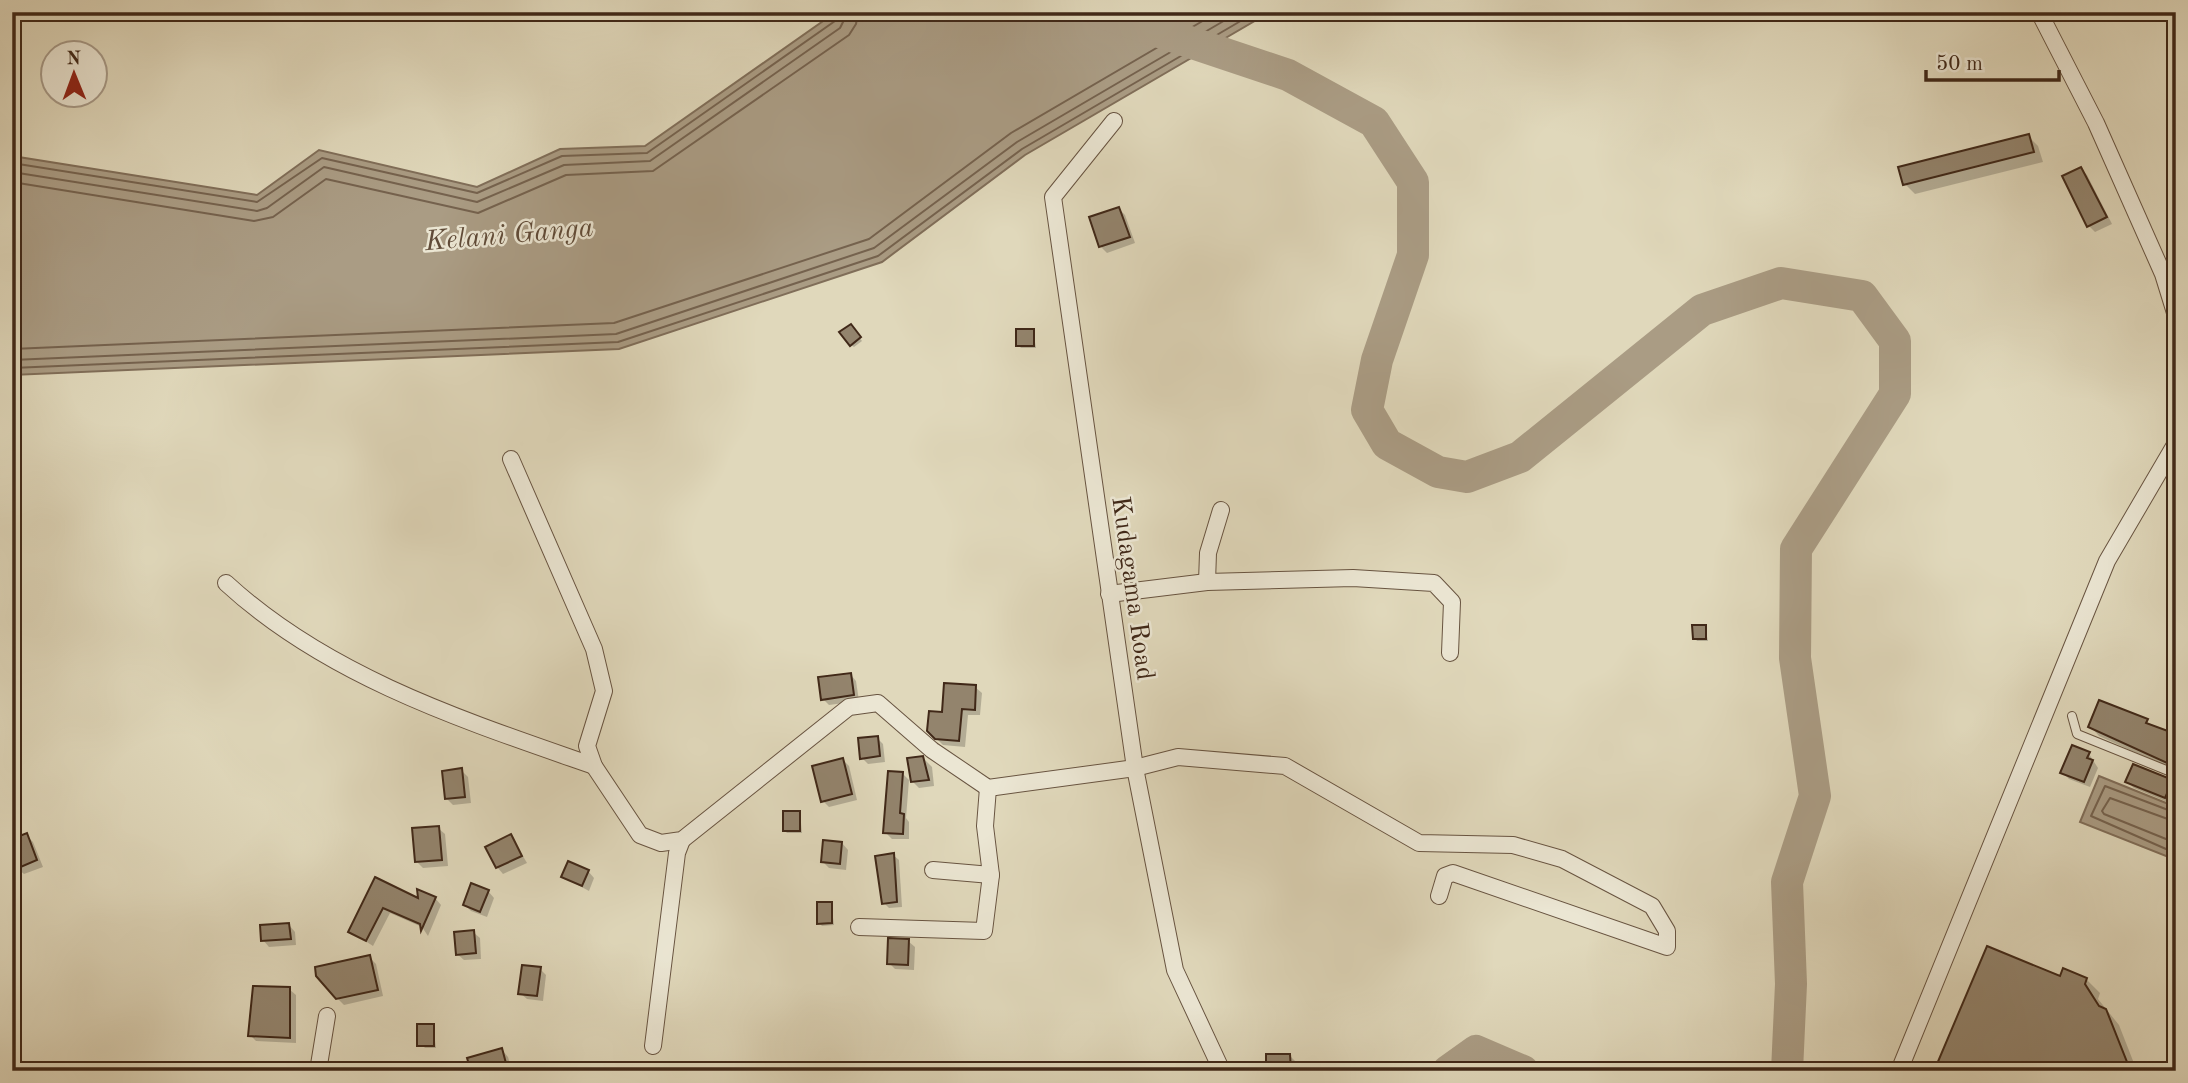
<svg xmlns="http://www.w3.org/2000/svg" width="2188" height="1083" font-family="'Old Standard TT',serif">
  <rect width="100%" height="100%" fill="#e0d8bb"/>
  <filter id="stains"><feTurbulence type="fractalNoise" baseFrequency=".00286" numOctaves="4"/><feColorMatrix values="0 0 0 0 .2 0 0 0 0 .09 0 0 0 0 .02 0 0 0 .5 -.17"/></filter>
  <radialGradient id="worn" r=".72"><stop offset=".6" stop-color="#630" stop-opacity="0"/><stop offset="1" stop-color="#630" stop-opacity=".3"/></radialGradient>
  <!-- water -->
  <g fill="#aa9c84" stroke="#806e59" stroke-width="2">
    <polygon points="836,12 1270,12 1025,155 882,262 619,349 12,375 12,156 257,195 319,150 477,187 560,149 645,146"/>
    <polygon points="2099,776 2176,807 2176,847 2171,858 2080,822"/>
  </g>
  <!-- shadow -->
  <g fill="#0003">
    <polygon points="2028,136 2038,146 2043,162 1915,194 1905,184"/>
    <polygon points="2081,169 2087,175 2112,224 2095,232 2089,226"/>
    <polygon points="1119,209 1125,215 1135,243 1107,253 1100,246"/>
    <polygon points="853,329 862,341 854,347 851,345"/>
    <polygon points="1033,330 1036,348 1021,348 1018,345"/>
    <polygon points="1705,627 1708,641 1697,641 1695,638"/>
    <polygon points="850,674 856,681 859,701 829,705 823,699"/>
    <polygon points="975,687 982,693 980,715 968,715 965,747 943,745 929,731"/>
    <polygon points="2100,702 2176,735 2176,771 2099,736 2090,726"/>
    <polygon points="877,738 883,744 885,762 868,764 862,758"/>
    <polygon points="2089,754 2098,768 2090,787 2069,779 2062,772"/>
    <polygon points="843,760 849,766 857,800 829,807 823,801"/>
    <polygon points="909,760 925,760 932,767 934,786 919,788 912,781"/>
    <polygon points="461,770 468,777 471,803 453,805 446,798"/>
    <polygon points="903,774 909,780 906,818 909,822 909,839 892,839 885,832"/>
    <polygon points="2172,781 2176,785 2176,794 2172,804 2134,788 2127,782"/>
    <polygon points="800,813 802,833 787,833 784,830"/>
    <polygon points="438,828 445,834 448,866 423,868 416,861"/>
    <polygon points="26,835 33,842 43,867 24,874 17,868"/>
    <polygon points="511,836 527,863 503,874 497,867"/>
    <polygon points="842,843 848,850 846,870 829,868 823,862"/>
    <polygon points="893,855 899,860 902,907 889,908 884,903"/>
    <polygon points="588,871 594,878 589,891 563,877"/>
    <polygon points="376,879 420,900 435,898 441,905 428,936 422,927 390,913 373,946 350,931"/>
    <polygon points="488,891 494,898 487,917 471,911 465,905"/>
    <polygon points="831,903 834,925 822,926 819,923"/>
    <polygon points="289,925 295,932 296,945 269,947 263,940"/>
    <polygon points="473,932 480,938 481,959 464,960 457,954"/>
    <polygon points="908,941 915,947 914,970 895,969 889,963"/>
    <polygon points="369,957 376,964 383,996 344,1005 337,998"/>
    <polygon points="540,969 546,975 543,1001 527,999 520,993"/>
    <polygon points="2061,978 2086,979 2100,993 2098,999 2119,1025 2137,1071 1936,1071"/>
    <polygon points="289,989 296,995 296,1043 256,1041 250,1035"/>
    <polygon points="433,1026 436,1048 425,1048 422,1045"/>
    <polygon points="502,1050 508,1057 512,1071 472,1071"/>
    <polygon points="1290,1056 1296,1062 1296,1071 1268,1071"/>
    <polygon points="162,1063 207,1071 161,1071"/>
    <polygon points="215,1063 236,1068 239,1071 213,1071"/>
    <polygon points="392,1064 404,1064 406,1071 392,1071"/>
  </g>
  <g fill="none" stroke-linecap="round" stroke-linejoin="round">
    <!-- shore -->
    <g stroke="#75624e" stroke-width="2">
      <polyline points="12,163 257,202 322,158 477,193 562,156 647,153 835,21 839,12"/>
      <polyline points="12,172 257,211 267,208 324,167 477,202 564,165 650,161 840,28 848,12"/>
      <polyline points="12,182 254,221 273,217 326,179 478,213 566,175 653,171 849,35 856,24 858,12"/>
      <polyline points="12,349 614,323 869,239 1011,133 1218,12"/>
      <polyline points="12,360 616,334 874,248 1017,142 1239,12"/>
      <polyline points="12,368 618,342 878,256 1022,149 1256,12"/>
      <polyline points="2176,813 2105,786 2091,816 2166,849 2176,847"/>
      <polyline points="2176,822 2110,798 2102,811 2104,814 2166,839 2176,839"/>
    </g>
    <!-- river -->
    <g stroke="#aa9c84" stroke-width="32">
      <polyline points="1100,12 1288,75 1374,122 1413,182 1413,255 1377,360 1367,410 1387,444 1438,472 1467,477 1520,457 1702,310 1781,283 1862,296 1895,341 1895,394 1796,549 1795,658 1815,796 1787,882 1791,984 1787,1071"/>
      <polyline points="1448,1071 1476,1051 1523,1071"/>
    </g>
  </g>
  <!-- building -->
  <g fill="#93846d" stroke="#402818" stroke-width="2">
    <polygon points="2029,134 2034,152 1903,185 1898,167"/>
    <polygon points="2081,167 2107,217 2087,227 2062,176"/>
    <polygon points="1119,207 1130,237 1099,247 1089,217"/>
    <polygon points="851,324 861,337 850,346 839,332"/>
    <rect x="1016" y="329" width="18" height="17"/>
    <polygon points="1692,625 1706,625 1706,639 1693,639"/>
    <polygon points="851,673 854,695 821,700 818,677"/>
    <polygon points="944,683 976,685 975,710 962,709 959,741 935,739 927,731 929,711 942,712"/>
    <polygon points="2099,700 2148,719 2146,723 2176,734 2176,767 2088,727"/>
    <polygon points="878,736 880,756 860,759 858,738"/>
    <polygon points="2072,745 2090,752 2087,758 2093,760 2084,782 2060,773"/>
    <polygon points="923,756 929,780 911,782 907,758"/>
    <polygon points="843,758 852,794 821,802 812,766"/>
    <polygon points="2133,764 2173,780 2165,798 2125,782"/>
    <polygon points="462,768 465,797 445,799 442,771"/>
    <polygon points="888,771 903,772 900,813 904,814 903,834 883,833"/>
    <rect x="783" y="811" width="17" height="20"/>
    <polygon points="439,826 442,860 415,862 412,828"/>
    <polygon points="27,833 37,860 16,869 12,860 12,839"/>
    <polygon points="511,834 522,856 496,868 485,847"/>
    <polygon points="823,840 842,842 840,864 821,862"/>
    <polygon points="894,853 897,902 882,904 875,856"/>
    <polygon points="568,861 589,870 582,886 561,877"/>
    <polygon points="375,877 418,898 417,889 436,897 421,931 420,924 383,908 366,941 348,932"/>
    <polygon points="471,883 489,890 480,912 463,905"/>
    <polygon points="817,902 832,902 832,923 817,924"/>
    <polygon points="289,923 291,939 261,941 260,925"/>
    <polygon points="474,930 476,953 456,955 454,932"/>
    <polygon points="888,938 909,939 908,965 887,964"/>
    <polygon points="1987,946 2060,976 2063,968 2087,978 2085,984 2099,1006 2106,1009 2127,1062 2123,1071 1934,1071"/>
    <polygon points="370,955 378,990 336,999 316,976 315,967"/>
    <polygon points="522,965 541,967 537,996 518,994"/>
    <polygon points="253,986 290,987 290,1038 248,1036"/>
    <rect x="417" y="1024" width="17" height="22"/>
    <polygon points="502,1048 508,1071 471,1071 467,1058"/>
    <polygon points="1266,1054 1290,1054 1291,1071 1266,1071"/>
  </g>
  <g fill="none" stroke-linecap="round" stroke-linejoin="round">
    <defs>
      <polyline id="service" points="2072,716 2077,734 2176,774"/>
      <g id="minor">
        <polyline points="2039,12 2096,123 2163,274 2176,316"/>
        <polyline points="1114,121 1053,197 1135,768 1175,970 1222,1071"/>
        <polyline points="511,459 594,649 604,691 587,746 594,766 640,835 661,843 682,840 849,707 878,703 932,750 988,788 1135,768 1178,757 1285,766 1419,843 1513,845 1562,859 1652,906 1667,931 1667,947 1453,873 1445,876 1439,896"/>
        <polyline points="1207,582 1208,553 1221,510"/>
        <path d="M226 583C328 677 465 721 594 766"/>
        <polyline points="1109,594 1207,582 1353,578 1434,583 1452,602 1450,653"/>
        <polyline points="933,870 991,875"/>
        <polyline points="859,927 984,931 991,875 985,826 988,788"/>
        <polyline points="653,1046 677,853 682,840"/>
        <polyline points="318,1071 327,1016"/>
        <polyline points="1899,1071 2107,561 2176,443"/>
      </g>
    </defs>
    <!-- service casing -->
    <use href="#service" stroke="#685441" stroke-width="10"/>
    <!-- minor casing -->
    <use href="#minor" stroke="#685441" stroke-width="18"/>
    <!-- service -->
    <use href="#service" stroke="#ebe6d3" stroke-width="8"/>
    <!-- minor -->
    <use href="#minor" stroke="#ebe6d3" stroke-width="16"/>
  </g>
  <g text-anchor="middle" stroke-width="5" stroke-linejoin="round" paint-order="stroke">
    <!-- street labels -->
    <g font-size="26" fill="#402818" stroke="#ebe6d3">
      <text transform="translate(1134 588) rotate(82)" y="9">Kudagama Road</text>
    </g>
    <!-- water labels -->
    <g font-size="28" font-style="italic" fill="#604b38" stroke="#ebe6d3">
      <text transform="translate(509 233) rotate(-5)" y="10">Kelani Ganga</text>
    </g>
  </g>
  <!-- margin -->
  <rect width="2188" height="1083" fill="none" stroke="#e0d8bb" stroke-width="42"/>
  <rect x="14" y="14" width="2160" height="1055" fill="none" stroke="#402818" stroke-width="3.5"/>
  <rect x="21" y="21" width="2146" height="1041" fill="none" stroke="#402818" stroke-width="2"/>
  <!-- north arrow -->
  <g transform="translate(74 74) rotate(359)"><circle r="33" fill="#ebe6d3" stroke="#a79a88" stroke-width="2"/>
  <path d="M0-5L12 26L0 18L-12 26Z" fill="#8f2418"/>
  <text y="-10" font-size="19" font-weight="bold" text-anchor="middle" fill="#402818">N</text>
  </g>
  <!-- scale -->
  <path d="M1926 70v10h133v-10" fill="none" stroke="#402818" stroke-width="3.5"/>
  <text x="1936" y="70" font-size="21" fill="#402818" stroke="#ebe6d3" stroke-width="5" paint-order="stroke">50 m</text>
  <rect width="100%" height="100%" filter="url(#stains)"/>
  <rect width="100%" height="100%" fill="url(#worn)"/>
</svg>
